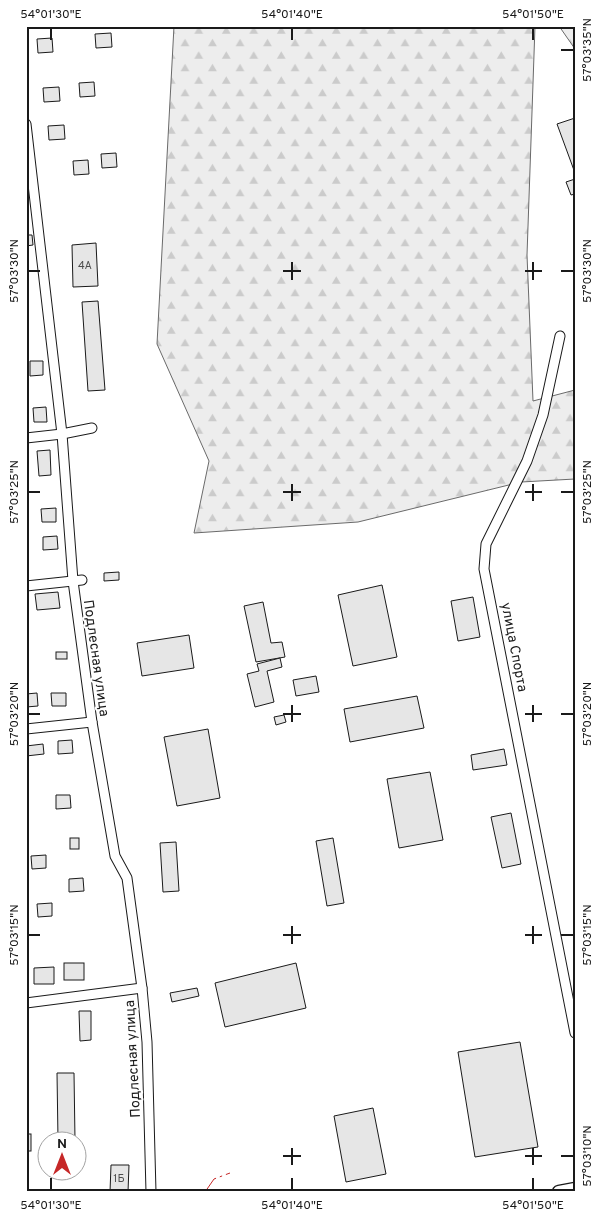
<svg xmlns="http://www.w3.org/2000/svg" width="601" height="1218" font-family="Overpass,sans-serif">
  <defs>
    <pattern id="forest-firs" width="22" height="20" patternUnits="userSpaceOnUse" patternTransform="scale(1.25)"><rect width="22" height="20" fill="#ededed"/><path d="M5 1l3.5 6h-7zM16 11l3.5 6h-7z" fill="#cbcbcb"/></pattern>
  </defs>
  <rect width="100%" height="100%" fill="#fff"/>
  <!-- forest -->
  <g fill="url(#forest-firs)" stroke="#6a6a6a">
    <polygon points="174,26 535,26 527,255 533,401 575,390 575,479 521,482 358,522 194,533 209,461 157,344"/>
    <polygon points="559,26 575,26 575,49"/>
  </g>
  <!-- building -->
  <g fill="#e6e6e6" stroke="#1a1a1a">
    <polygon points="111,33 112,47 96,48 95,34"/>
    <polygon points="52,38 53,52 38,53 37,39"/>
    <polygon points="94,82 95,96 80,97 79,83"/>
    <polygon points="59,87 60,101 44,102 43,88"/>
    <polygon points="575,118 575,173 557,124"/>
    <polygon points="64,125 65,139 49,140 48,126"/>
    <polygon points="116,153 117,167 102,168 101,154"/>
    <polygon points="88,160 89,174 74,175 73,161"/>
    <polygon points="575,179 575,194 571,195 566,182"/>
    <polygon points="26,235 32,235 33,245 26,246"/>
    <polygon points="96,243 98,286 73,287 72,245"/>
    <polygon points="98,301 105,390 88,391 82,302"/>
    <polygon points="30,361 43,361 43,375 30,376"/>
    <polygon points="46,407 47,422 34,422 33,408"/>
    <polygon points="50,450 51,475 39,476 37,451"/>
    <polygon points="56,508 56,522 42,522 41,509"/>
    <polygon points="57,536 58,549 43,550 43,537"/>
    <polygon points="119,572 119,580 104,581 104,573"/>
    <polygon points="382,585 397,657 353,666 338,595"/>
    <polygon points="58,592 60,608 37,610 35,594"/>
    <polygon points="473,597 480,637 458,641 451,601"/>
    <polygon points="263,602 271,643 282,642 285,657 256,662 244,606"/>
    <polygon points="189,635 194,668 142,676 137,643"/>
    <rect x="56" y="652" width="11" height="7"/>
    <polygon points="280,658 282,667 267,671 274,702 255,707 247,674 259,671 257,664"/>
    <polygon points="316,676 319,692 296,696 293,680"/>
    <polygon points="37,693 38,706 26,707 26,694"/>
    <polygon points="51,693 66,693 66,706 52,706"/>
    <polygon points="417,696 424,728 350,742 344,709"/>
    <polygon points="284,715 286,722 276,725 274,717"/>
    <polygon points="208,729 220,798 177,806 164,737"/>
    <polygon points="72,740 73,753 58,754 58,741"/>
    <polygon points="43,744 44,754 26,756 26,746"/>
    <polygon points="504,749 507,765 473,770 471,755"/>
    <polygon points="430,772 443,840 399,848 387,779"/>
    <polygon points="56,795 70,795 71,808 56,809"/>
    <polygon points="511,813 521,864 502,868 491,817"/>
    <rect x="70" y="838" width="9" height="11"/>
    <polygon points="333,838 344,903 327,906 316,841"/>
    <polygon points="176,842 179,891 163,892 160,843"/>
    <polygon points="46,855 46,868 32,869 31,856"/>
    <polygon points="83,878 84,891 69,892 69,879"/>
    <polygon points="52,903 52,916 38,917 37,904"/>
    <rect x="64" y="963" width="20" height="17"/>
    <polygon points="296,963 306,1008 225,1027 215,983"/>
    <polygon points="54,967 54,984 34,984 34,968"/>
    <polygon points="197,988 199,996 172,1002 170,993"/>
    <polygon points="79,1011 91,1011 91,1040 80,1041"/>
    <polygon points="520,1042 538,1147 475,1157 458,1052"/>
    <polygon points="57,1073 74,1073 75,1140 58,1140"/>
    <polygon points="373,1108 386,1174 346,1182 334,1116"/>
    <rect x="26" y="1134" width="5" height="17"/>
    <polygon points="111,1165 129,1165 128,1192 110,1192"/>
  </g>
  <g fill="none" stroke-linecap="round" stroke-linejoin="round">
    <defs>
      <g id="street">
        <polyline points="26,124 62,434 73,581 92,722 115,856 127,878 142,988 147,1042 151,1192"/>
        <polyline points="560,336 543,415 527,461 486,544 484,569 575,1033"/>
        <polyline points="26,438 62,434 92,428"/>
        <polyline points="26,586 82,580"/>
        <polyline points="26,729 92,722"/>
        <polyline points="26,1003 142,988"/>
      </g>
      <polyline id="secondary" points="559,1192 575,1189"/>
    </defs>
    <!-- street casing -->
    <use href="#street" stroke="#1a1a1a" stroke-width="11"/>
    <!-- secondary casing -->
    <use href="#secondary" stroke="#1a1a1a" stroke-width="15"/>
    <!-- street -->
    <use href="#street" stroke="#fff" stroke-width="9"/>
    <!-- secondary -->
    <use href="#secondary" stroke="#fff" stroke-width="12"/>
    <!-- power -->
    <polyline stroke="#c62828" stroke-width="1" stroke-dasharray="18 4 2.5 4" stroke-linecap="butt" points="205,1192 214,1179 230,1173"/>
  </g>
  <!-- ticks -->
  <path fill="none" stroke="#1a1a1a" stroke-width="2" d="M51 28V40M292 28V40M533 28V40M561 50H574M292 262V280M533 262V280M28 271H40M283 271H301M525 271H542M561 271H574M292 484V501M533 484V501M28 492H40M283 492H301M525 492H542M561 492H574M292 705V722M533 705V722M28 714H40M283 714H301M525 714H542M561 714H574M292 926V944M533 926V944M28 935H40M283 935H301M525 935H542M561 935H574M292 1148V1165M533 1148V1165M283 1156H301M525 1156H542M561 1156H574M51 1178V1190M292 1178V1190M533 1178V1190"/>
  <g text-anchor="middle" stroke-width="4" stroke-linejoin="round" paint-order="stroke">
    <!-- number labels -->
    <g font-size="11" fill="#4d4d4d">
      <text x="85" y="269">4А</text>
      <text x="119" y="1182">1Б</text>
    </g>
    <!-- street labels -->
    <g font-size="14" fill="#1a1a1a" stroke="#fff">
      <text transform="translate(515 647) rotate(79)" y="5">улица Спорта</text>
      <text transform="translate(97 658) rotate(82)" y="5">Подлесная улица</text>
      <text transform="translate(132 1059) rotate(-93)" y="5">Подлесная улица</text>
    </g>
  </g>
  <!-- border -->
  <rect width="601" height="1218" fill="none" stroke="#ffffff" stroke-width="55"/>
  <!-- north arrow -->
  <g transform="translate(62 1156)"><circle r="24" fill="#ffffff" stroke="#a3a3a3"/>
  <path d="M0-4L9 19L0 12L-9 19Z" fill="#c62828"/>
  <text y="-8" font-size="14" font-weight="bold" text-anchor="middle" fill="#1a1a1a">N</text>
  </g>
  <rect x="28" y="28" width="546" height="1162" fill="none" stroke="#1a1a1a" stroke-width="2"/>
  <g font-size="12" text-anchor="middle" fill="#1a1a1a">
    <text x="51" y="18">54°01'30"E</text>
    <text x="292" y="18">54°01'40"E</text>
    <text x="533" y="18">54°01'50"E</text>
    <text transform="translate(587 50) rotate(-90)" y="4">57°03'35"N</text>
    <text transform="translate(14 271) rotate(-90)" y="4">57°03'30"N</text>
    <text transform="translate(587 271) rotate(-90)" y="4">57°03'30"N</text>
    <text transform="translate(14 492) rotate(-90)" y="4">57°03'25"N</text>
    <text transform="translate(587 492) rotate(-90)" y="4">57°03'25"N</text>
    <text transform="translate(14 714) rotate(-90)" y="4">57°03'20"N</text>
    <text transform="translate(587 714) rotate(-90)" y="4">57°03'20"N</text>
    <text transform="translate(14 935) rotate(-90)" y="4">57°03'15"N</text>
    <text transform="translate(587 935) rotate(-90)" y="4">57°03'15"N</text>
    <text transform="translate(587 1156) rotate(-90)" y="4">57°03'10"N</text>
    <text x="51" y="1209">54°01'30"E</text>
    <text x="292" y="1209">54°01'40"E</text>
    <text x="533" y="1209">54°01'50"E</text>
  </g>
</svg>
